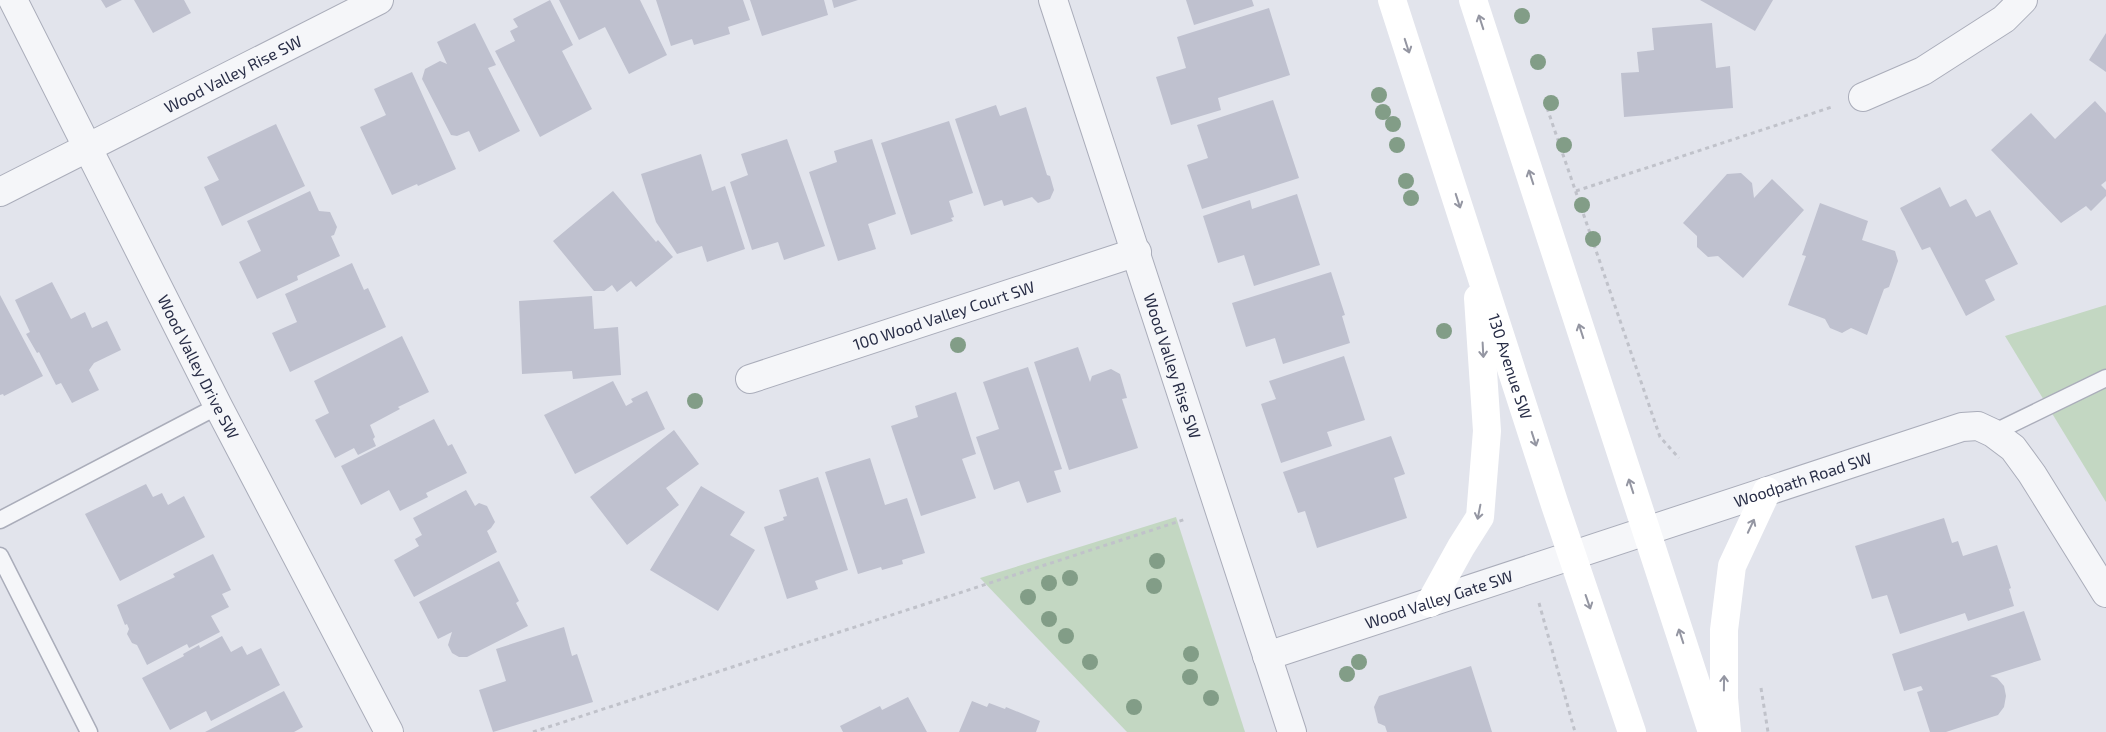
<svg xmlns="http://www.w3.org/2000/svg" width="2106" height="732" font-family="'Exo 2',sans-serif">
  <rect width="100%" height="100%" fill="#e2e4ec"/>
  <!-- green -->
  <g fill="#c3d7c2">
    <polygon points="2106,305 2106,502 2005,336"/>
    <polygon points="1176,517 1245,732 1127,732 980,578"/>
  </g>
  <!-- building -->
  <g fill="#bfc1cf">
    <polygon points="101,0 122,0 106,8"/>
    <polygon points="134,0 184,0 191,13 153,33"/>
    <polygon points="550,0 573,45 562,51 592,109 540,137 495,51 515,41 510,31 518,27 513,19"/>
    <polygon points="559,0 640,0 667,55 629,74 605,27 579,40"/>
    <polygon points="656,0 743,0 750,20 728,27 730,34 694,45 692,39 671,46"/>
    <polygon points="750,0 824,0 828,15 762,36"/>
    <polygon points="832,0 858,0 834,8"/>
    <polygon points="1186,0 1252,0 1254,6 1194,25"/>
    <polygon points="1700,0 1773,0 1755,31"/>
    <polygon points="1269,8 1290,75 1218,98 1221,110 1171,125 1156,77 1186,68 1177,37"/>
    <polygon points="475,23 496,65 488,68 520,131 479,152 469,131 457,136 451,135 422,79 425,69 440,61 447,64 437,42"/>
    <polygon points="1712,23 1716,68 1730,66 1733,108 1624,117 1621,73 1639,72 1637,52 1654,50 1652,28"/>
    <polygon points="2106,33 2106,72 2089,60"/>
    <polygon points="412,72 456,169 418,186 417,184 392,195 360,127 386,115 374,89"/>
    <polygon points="1273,100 1299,178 1202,209 1187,165 1208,158 1197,125"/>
    <polygon points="2095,101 2106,113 2106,181 2101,185 2106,190 2106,196 2091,211 2086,206 2061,223 1991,150 2031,113 2055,139"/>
    <polygon points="996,105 1000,116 1026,107 1047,175 1050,176 1054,190 1050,199 1038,203 1032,197 1004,206 1002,200 984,206 955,119"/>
    <polygon points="949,121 973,193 949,201 954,217 951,218 953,221 911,235 881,143"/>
    <polygon points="276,124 305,186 222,226 204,187 219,180 207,157"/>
    <polygon points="787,139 825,246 784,260 778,242 752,250 730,182 748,175 741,154"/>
    <polygon points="872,139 896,214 868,224 876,249 838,261 809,172 837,162 834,151"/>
    <polygon points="701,154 712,191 725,186 745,249 707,262 702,246 677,254 656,222 641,174"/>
    <polygon points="1741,173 1752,183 1754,198 1772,179 1804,210 1743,278 1718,256 1708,257 1697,247 1697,236 1683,223 1727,174"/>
    <polygon points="1940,187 1950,207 1966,199 1976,217 1990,210 2018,264 1985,280 1995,300 1966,316 1930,247 1922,250 1900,208"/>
    <polygon points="310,191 319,211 330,212 337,227 334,235 331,236 340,256 297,276 298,280 257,299 239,262 261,251 247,221"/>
    <polygon points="613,191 656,242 658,240 673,257 636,287 631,281 617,292 612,285 604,291 594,291 553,241"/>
    <polygon points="1297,194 1320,265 1254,286 1244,255 1218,263 1203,216 1250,200 1252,209"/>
    <polygon points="1820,203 1868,221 1862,240 1895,251 1898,261 1889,287 1884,289 1867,335 1851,328 1842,333 1830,328 1825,319 1788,305 1806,256 1802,255"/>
    <polygon points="352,263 364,290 368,288 386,327 290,372 272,333 297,322 285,294"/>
    <polygon points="1331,272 1345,315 1342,316 1350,343 1283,364 1275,338 1246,347 1232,303"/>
    <polygon points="52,282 71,319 85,312 92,328 107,321 121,350 94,363 89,370 99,390 72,403 61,383 56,385 39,352 37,353 26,334 30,332 15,300"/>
    <polygon points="0,295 43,376 4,396 3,394 0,395"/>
    <polygon points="592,296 594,329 618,327 621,375 573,379 572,371 522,374 519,301"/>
    <polygon points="402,336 429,392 398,407 400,409 370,425 375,437 373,439 376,446 358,455 354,448 335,458 315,420 329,413 314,381"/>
    <polygon points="1078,347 1090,382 1092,376 1111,369 1120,374 1127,398 1122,399 1138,448 1069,470 1034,362"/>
    <polygon points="1344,356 1365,420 1327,432 1332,446 1281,463 1261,404 1276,399 1269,381"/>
    <polygon points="1028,367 1062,469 1054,471 1061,492 1027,503 1019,481 994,490 976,437 999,429 983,382"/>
    <polygon points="613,381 626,406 633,402 631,399 647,391 665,429 575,474 544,415"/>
    <polygon points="956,392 976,454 962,459 976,498 921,516 891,426 918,417 915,406"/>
    <polygon points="434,419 448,446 452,444 467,473 426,493 428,497 400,511 389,490 361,505 341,466"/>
    <polygon points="674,430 699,464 666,488 679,505 627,545 590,497"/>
    <polygon points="1391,436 1405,474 1394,478 1407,518 1317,548 1305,511 1298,513 1283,472"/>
    <polygon points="870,458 885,505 907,498 925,553 902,560 903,564 882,570 881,567 858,574 825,472"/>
    <polygon points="818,477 848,570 815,581 818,589 787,599 764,527 784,520 783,517 787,516 779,490"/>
    <polygon points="146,484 153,497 162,493 168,505 184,496 205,537 120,581 85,514"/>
    <polygon points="701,486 745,512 730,535 755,550 718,611 650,570"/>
    <polygon points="466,490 475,506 479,503 487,506 495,522 491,528 487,531 497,552 414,597 394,560 419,546 415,539 422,535 413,518"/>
    <polygon points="1944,518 1952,543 1958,541 1963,556 1997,545 2011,588 2009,589 2014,606 1968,621 1965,613 1900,634 1887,595 1872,599 1855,546"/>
    <polygon points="213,554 231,590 222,594 229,607 211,616 220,632 189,648 187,644 147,665 137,645 132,643 127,634 129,629 127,624 125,625 117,605 175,577 173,574"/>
    <polygon points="499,561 519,601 516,603 528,626 467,657 459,657 452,653 448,645 452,632 438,639 419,602"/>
    <polygon points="2024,611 2041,660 1990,676 1997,678 2004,686 2006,696 2004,707 1998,715 1946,732 1930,732 1917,692 1923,690 1921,686 1904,691 1892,654"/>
    <polygon points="564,627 572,656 577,654 593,702 493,732 479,690 506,681 496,649"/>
    <polygon points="222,636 231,652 242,646 247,655 261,648 280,685 211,721 206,711 170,730 142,678 184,656 183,654 199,645 200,648"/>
    <polygon points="1471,666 1492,732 1387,732 1385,726 1378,723 1374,707 1379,696"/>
    <polygon points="284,691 303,727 294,732 205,732"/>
    <polygon points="908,697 927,732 843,732 840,726 880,706 882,710"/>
    <polygon points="972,701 987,707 989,703 1005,709 1006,707 1040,721 1036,732 959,732"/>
  </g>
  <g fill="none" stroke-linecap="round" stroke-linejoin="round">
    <defs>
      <g id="lane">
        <polyline points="1993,433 2106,378"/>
        <polyline points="0,520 218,406"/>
        <polyline points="0,556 89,732"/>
      </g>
      <g id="street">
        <path id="s1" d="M13 0 218 406 389 732"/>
        <path id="s2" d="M1053 0 1292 732"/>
        <polyline points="1863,97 1923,71 2004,19 2023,0"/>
        <path id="s3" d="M0 192 379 0"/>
        <path id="s4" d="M750 379 1137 252"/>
        <path id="s5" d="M1267 656 1962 427 1978 426 1993 433 2013 448 2032 474 2106 593"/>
      </g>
    </defs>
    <!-- lane casing -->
    <use href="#lane" stroke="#aaadba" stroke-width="19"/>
    <!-- street casing -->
    <use href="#street" stroke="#aaadba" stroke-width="30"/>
    <!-- path -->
    <g stroke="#c0c2ca" stroke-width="3" stroke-dasharray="4 4" stroke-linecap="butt">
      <polyline points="1547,108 1660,437 1679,458"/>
      <polyline points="1576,191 1832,107"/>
      <polyline points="1539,603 1575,732"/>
      <polyline points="1761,688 1768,732"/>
      <polyline points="533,732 1186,519"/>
    </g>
    <!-- lane -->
    <use href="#lane" stroke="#f5f6f9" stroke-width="16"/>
    <!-- street -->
    <use href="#street" stroke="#f5f6f9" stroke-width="28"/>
    <!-- secondary -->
    <g stroke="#fff" stroke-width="28">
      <path id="s6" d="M1392 0 1555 505 1632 732"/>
      <polyline points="1473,0 1712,732"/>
      <polyline points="1430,603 1461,547 1480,517 1487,431 1478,298"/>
      <polyline points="1727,732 1724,698 1724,630 1732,566 1767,491"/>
    </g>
  </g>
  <!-- trees -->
  <g fill="#829d87">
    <circle cx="1522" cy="16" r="8"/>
    <circle cx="1538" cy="62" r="8"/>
    <circle cx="1379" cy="95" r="8"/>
    <circle cx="1551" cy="103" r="8"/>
    <circle cx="1383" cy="112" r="8"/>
    <circle cx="1393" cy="124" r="8"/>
    <circle cx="1397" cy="145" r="8"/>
    <circle cx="1564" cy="145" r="8"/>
    <circle cx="1406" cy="181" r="8"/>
    <circle cx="1411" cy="198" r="8"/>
    <circle cx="1582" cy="205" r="8"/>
    <circle cx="1593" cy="239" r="8"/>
    <circle cx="1444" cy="331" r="8"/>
    <circle cx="958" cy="345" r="8"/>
    <circle cx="695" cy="401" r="8"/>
    <circle cx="1157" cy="561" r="8"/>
    <circle cx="1070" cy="578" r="8"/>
    <circle cx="1049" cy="583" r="8"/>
    <circle cx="1154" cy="586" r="8"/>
    <circle cx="1028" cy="597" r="8"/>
    <circle cx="1049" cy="619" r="8"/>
    <circle cx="1066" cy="636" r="8"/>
    <circle cx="1191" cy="654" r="8"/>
    <circle cx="1090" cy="662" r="8"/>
    <circle cx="1359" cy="662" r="8"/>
    <circle cx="1347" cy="674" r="8"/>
    <circle cx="1190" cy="677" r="8"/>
    <circle cx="1211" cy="698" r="8"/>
    <circle cx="1134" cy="707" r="8"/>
  </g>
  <!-- one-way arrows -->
  <defs><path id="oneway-shaft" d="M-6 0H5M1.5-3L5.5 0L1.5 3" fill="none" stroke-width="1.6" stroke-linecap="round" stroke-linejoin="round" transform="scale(1.25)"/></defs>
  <g stroke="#9496a2">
    <use href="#oneway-shaft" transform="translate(1481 22) rotate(-108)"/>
    <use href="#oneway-shaft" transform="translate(1407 46) rotate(72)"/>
    <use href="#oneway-shaft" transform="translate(1531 177) rotate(-108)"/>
    <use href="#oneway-shaft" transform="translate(1458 201) rotate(72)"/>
    <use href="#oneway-shaft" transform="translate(1581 331) rotate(-108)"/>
    <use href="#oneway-shaft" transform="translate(1483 350) rotate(87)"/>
    <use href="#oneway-shaft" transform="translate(1534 439) rotate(72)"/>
    <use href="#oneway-shaft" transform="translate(1631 486) rotate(-108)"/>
    <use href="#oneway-shaft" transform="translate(1479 512) rotate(101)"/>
    <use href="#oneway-shaft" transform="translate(1751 526) rotate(-65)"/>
    <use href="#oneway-shaft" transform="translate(1588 602) rotate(71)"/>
    <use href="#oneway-shaft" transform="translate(1681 636) rotate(-108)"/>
    <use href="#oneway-shaft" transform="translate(1724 683) rotate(-89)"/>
  </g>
  <g text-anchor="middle" stroke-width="4" stroke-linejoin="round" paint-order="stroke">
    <!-- street labels -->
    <g font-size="16" fill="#282d46" stroke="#f2f4f9">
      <text dy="6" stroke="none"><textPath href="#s3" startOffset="261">Wood Valley Rise SW</textPath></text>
      <text dy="6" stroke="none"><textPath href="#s4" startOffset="204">100 Wood Valley Court SW</textPath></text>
      <text dy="6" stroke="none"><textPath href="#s2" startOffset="385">Wood Valley Rise SW</textPath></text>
      <text dy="6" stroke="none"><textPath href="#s6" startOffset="385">130 Avenue SW</textPath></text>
      <text dy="6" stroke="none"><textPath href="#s1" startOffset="411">Wood Valley Drive SW</textPath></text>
      <text dy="6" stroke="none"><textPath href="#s5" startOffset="564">Woodpath Road SW</textPath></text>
      <text dy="6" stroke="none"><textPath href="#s5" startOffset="181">Wood Valley Gate SW</textPath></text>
    </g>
  </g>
</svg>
